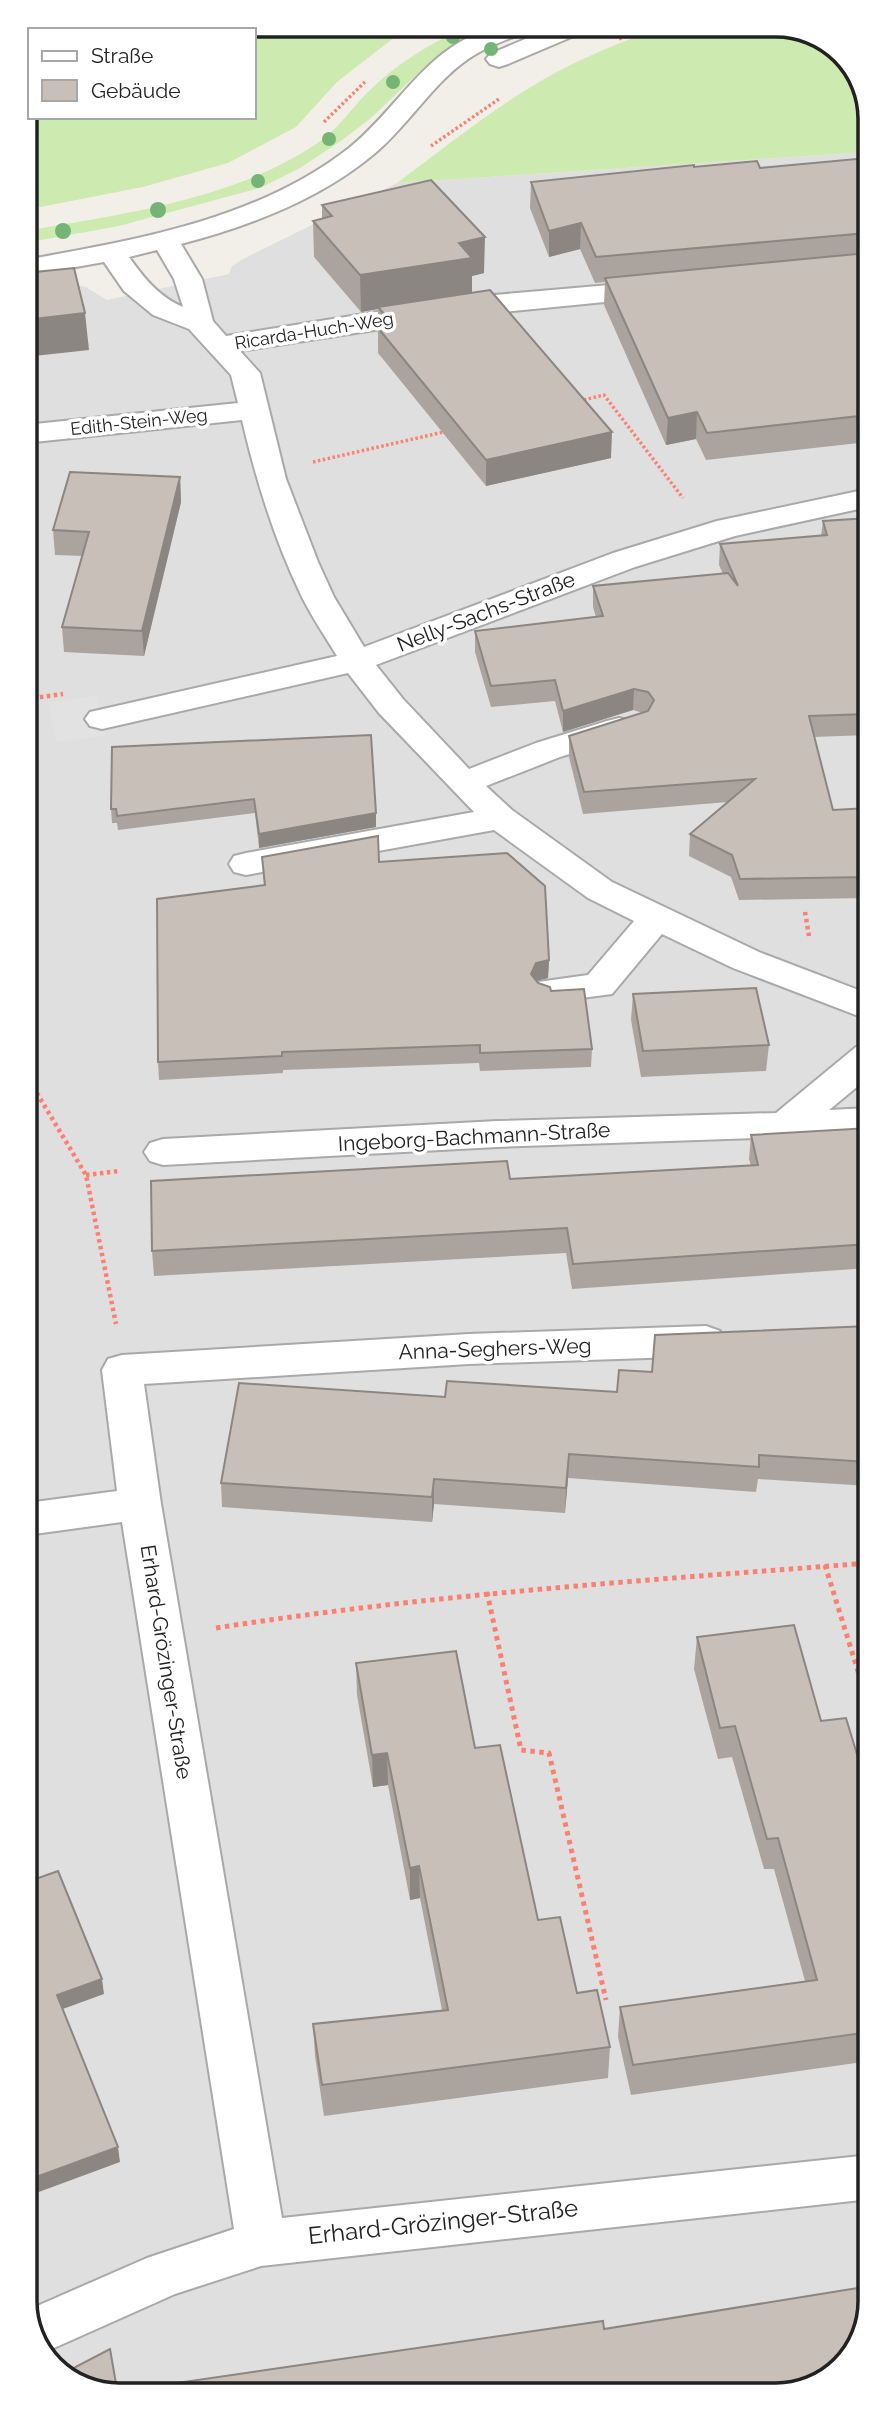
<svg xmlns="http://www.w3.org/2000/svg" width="895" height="2420" font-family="Raleway,sans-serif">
  <rect width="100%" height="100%" fill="#f2efe9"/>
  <!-- residential -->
  <polygon fill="#e0dfdf" points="867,152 870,2301 851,2359 801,2392 112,2395 61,2376 28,2326 25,287 72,284 86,287 107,300 229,274 232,266 243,259 397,183"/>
  <!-- grass -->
  <g fill="#cdebb0">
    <polygon points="119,25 419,25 395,37 337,82 296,127 228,163 143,187 25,210 25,113 30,102 30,117 254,117 254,30 106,30"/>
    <path d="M472 25H496L469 37 432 60 371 118 341 141 300 168 260 188 119 226 25 243V231C126 213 236 200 322 140 339 127 351 109 366 94 398 62 432 42 472 25Z"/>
    <path d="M666 25H783L834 44 867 94V152L397 183C456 139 514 91 581 60 609 47 637 36 666 25Z"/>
  </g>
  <!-- parking -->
  <polygon fill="#e2e2e2" points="96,696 106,736 56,742 48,702"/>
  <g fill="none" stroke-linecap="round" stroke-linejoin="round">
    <defs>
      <g id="minor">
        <path d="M500 25H536L532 30C510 38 487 46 468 59 432 84 408 126 374 154 319 200 249 226 181 244L202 279 213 321 226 336 471 297 656 281 666 283 670 289 666 295 656 297 471 315 240 351 260 373 286 479 318 562 334 597 364 647 613 553 717 521 868 489V507L735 536 635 567 376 665 403 699 469 769 536 743 607 721 619 718 631 721 636 728 631 735 560 757 486 786 512 810 612 882 759 952 869 994V1020L733 968 662 934 612 994 551 1002 538 998 533 990 538 982 588 975 634 921 588 898 494 830 246 875 234 872 229 864 234 856 246 853 474 812 379 713 348 673 102 729 90 726 85 719 90 712 337 656C325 636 311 616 301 595 274 539 256 480 242 420L25 443V425L238 403 231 375 189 329 153 315 124 291 104 262 25 276V260C136 240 257 220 349 148 387 118 412 74 452 47 466 37 483 31 500 25ZM157 250 174 279 183 307C159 297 143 277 129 257Z"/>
        <polygon points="558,25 592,25 588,30 508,64 499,67 490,64 486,59 490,54"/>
        <polygon points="869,1044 869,1077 829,1110 869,1108 869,1134 497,1147 163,1165 150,1161 144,1152 150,1143 163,1139 497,1121 776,1113 856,1047"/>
        <polygon points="706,1326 720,1331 726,1341 720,1351 706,1356 469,1364 144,1384 161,1504 282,2218 870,2155 870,2199 261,2266 175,2294 45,2352 28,2326 28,2310 147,2258 234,2229 122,1522 27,1535 27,1503 117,1491 102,1370 108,1359 122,1355 469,1334"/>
      </g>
    </defs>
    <!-- minor casing -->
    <use href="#minor" stroke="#a9a9a9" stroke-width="4"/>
    <!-- path-far2 -->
    <g stroke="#fa8072" stroke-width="3.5" stroke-dasharray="2.5 2.5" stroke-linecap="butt">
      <polyline points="619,39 652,25"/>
      <polyline points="324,122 365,82"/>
      <polyline points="431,146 499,99"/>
      <polyline points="579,401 604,395 683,498"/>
      <polyline points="313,462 448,431"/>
    </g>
    <!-- path-far1 -->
    <g stroke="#fa8072" stroke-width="4.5" stroke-dasharray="3.5 3.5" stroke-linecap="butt">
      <polyline points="26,699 63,694"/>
      <polyline points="26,800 26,866"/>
      <polyline points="805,912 809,936"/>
      <polyline points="26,1075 86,1175 116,1324"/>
      <polyline points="86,1175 119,1171"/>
    </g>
    <!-- path -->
    <g stroke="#fa8072" stroke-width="5" stroke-dasharray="4.5 4.5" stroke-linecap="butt">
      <polyline points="825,1565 870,1710"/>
      <polyline points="487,1592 521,1750 549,1753 606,2000"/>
      <path d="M216 1628C433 1594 650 1580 869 1563"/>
    </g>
    <!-- minor -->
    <use href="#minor" fill="#fff" fill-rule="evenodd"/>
  </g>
  <!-- trees -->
  <g fill="#74b475">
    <circle cx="453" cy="37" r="7"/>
    <circle cx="491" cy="49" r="7"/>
    <circle cx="393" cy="82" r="7"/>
    <circle cx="329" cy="139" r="7"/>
    <circle cx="258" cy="181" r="7"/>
    <circle cx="158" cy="210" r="8"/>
    <circle cx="63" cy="231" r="8"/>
  </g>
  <!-- wall -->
  <g fill="#aba49e">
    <polygon points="867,158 868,442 706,460 696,439 666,445 604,305 605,282 595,283 580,249 549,257 530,208 531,182 694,167 760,168"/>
    <polygon points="322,205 484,273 472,276 472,293 611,458 486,486 378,353 378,309 361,312 314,257 313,221 322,218"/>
    <polygon points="180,477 181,502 144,656 64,652 62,627 82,556 55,555 53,530"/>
    <polygon points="868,518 868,735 814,737 833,810 868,808 868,898 739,900 731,877 689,856 690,834 728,802 583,814 569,757 569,736 643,713 633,710 563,732 555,701 491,707 475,652 475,631 596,617 593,607 593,586 723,574 719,565 720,544 821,536 823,521"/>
    <polygon points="112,747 376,813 376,827 259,848 255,813 118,830 117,823 112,823 111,809"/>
    <polygon points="262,857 379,862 549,960 548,978 536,981 538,983 551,991 592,1049 591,1067 480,1071 479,1063 283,1070 283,1073 159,1080 158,1062 264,885"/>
    <polygon points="633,994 769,1045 766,1071 641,1077 631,1020"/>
    <polygon points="869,1128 869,1268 572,1289 566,1253 154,1276 152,1251 510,1179 751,1166 749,1159 751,1135"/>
    <polygon points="869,1326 869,1486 758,1479 756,1492 568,1478 565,1513 434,1504 432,1522 222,1507 221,1483 445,1397 617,1392 652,1372"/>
    <polygon points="27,1630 38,1711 27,1713"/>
    <polygon points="697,1637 821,1721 870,1797 870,2061 631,2095 618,2037 620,2007 805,1981 774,1869 764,1869 732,1757 718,1759 694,1669"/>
    <polygon points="356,1663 475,1748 538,1920 577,1993 610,2047 608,2078 324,2116 315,2056 313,2024 442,2010 420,1898 410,1900 388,1785 373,1787 357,1695"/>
  </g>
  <!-- shaded-wall -->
  <g fill="#8b8681">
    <polygon points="581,223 580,249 549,257 549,231"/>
    <polygon points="485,237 484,273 472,276 472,294 378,307 378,309 361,312 360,275 459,243"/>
    <polygon points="85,313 89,350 25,357 25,320"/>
    <polygon points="697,412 696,439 666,445 668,418"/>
    <polygon points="612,432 611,458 486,486 486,460"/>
    <polygon points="180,477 181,502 144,656 142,631"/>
    <polygon points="634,689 633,710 563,732 563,711"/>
    <polygon points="376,813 376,827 259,848 259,834"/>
    <polygon points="549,960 548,978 536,981 531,974 536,963"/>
    <polygon points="569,1454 568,1478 565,1513 566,1488"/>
    <polygon points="434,1479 434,1504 432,1522 432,1497"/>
    <polygon points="387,1753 388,1785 373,1787 372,1755"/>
    <polygon points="419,1866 420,1898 410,1900 410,1868"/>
    <polygon points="102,1979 104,1994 60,2010 57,1995"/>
    <polygon points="118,2147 120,2162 28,2196 28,2180"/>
  </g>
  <!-- building -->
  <g fill="#c7bfb8" stroke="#8b8681" stroke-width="2">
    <polygon points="867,158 867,233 596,257 581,223 549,231 531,182 694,165 694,167 757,161 760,168"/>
    <polygon points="431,180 485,237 459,243 472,258 360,275 313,221 332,216 322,205"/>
    <polygon points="867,253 868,415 707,433 697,412 668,418 605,278"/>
    <polygon points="74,268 85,313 25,320 25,273"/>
    <polygon points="490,290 612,432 486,460 378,328 393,324 378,307"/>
    <polygon points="70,472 180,477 142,631 62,627 89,532 53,530"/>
    <polygon points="868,518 868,714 809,716 833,810 868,808 868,877 740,879 732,855 690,834 755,779 584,792 569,736 648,711 654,700 648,692 634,689 563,711 555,680 491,686 475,631 603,616 593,586 728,573 738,586 720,544 827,535 823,521"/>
    <polygon points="371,735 376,813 259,834 254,799 117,816 116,809 111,809 112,747"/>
    <polygon points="378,836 379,862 507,853 545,886 549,960 536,963 531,974 538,983 550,987 551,991 584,989 592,1049 480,1053 480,1045 282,1052 282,1056 158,1062 157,899 265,885 262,857"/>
    <polygon points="756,988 769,1045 643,1051 633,994"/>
    <polygon points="869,1128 869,1244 573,1264 567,1228 152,1251 151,1181 507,1161 510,1179 758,1165 751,1135"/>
    <polygon points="869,1326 869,1462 759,1455 759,1467 569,1454 566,1488 434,1479 432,1497 221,1483 239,1383 445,1397 447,1381 617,1392 619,1370 652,1372 655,1335"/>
    <polygon points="794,1625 821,1721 846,1718 870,1797 870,2032 633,2065 620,2007 817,1980 778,1838 767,1839 735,1726 720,1728 697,1637"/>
    <polygon points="27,1630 34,1678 27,1679"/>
    <polygon points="456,1651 475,1748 500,1745 538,1920 560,1917 577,1993 597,1990 610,2047 322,2085 313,2024 448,2010 419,1866 410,1868 387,1753 372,1755 356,1663"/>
    <polygon points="58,1871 102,1979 57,1995 118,2147 28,2180 27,1882"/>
    <polygon points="870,2286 870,2301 851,2359 801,2392 149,2395 149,2387 603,2321 604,2329"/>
    <polygon points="110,2349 118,2395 112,2395 60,2375"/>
  </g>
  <g text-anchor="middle" stroke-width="7" stroke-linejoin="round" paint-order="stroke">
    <!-- far-street labels -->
    <g font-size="18" fill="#222" stroke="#fff">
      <text transform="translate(314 331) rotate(-9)" y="6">Ricarda-Huch-Weg</text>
      <text transform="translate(139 422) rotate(-6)" y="6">Edith-Stein-Weg</text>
    </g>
    <!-- street labels -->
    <g font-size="21" fill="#222" stroke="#fff">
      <text transform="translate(486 612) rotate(-21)" y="7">Nelly-Sachs-Straße</text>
      <text transform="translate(474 1137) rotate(-3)" y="7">Ingeborg-Bachmann-Straße</text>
      <text transform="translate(495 1349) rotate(-2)" y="7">Anna-Seghers-Weg</text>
      <text transform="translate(166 1662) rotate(81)" y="7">Erhard-Grözinger-Straße</text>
    </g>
    <!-- near-street labels -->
    <g font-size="24" fill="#222" stroke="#fff">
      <text transform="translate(443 2222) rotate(-6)" y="8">Erhard-Grözinger-Straße</text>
    </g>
  </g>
  <!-- crop -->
  <path d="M0 0H895V2420H0ZM119 37H776A82 82 0 0 1 858 119V2301A82 82 0 0 1 776 2383H119A82 82 0 0 1 37 2301V119A82 82 0 0 1 119 37Z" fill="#fff" fill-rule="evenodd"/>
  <path fill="none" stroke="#222" stroke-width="3.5" d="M119 37H776A82 82 0 0 1 858 119V2301A82 82 0 0 1 776 2383H119A82 82 0 0 1 37 2301V119A82 82 0 0 1 119 37Z"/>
  <!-- legend -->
  <rect x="28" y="28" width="228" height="91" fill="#ffffff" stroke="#a7a7a7" stroke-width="2"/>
  <rect x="42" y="51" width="35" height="10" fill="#ffffff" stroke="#a7a7a7" stroke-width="2"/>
  <text x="91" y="63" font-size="21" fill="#222222">Straße</text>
  <rect x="42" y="80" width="35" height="21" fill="#c7bfb8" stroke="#a7a7a7" stroke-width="2"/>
  <text x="91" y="98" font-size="21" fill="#222222">Gebäude</text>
</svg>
